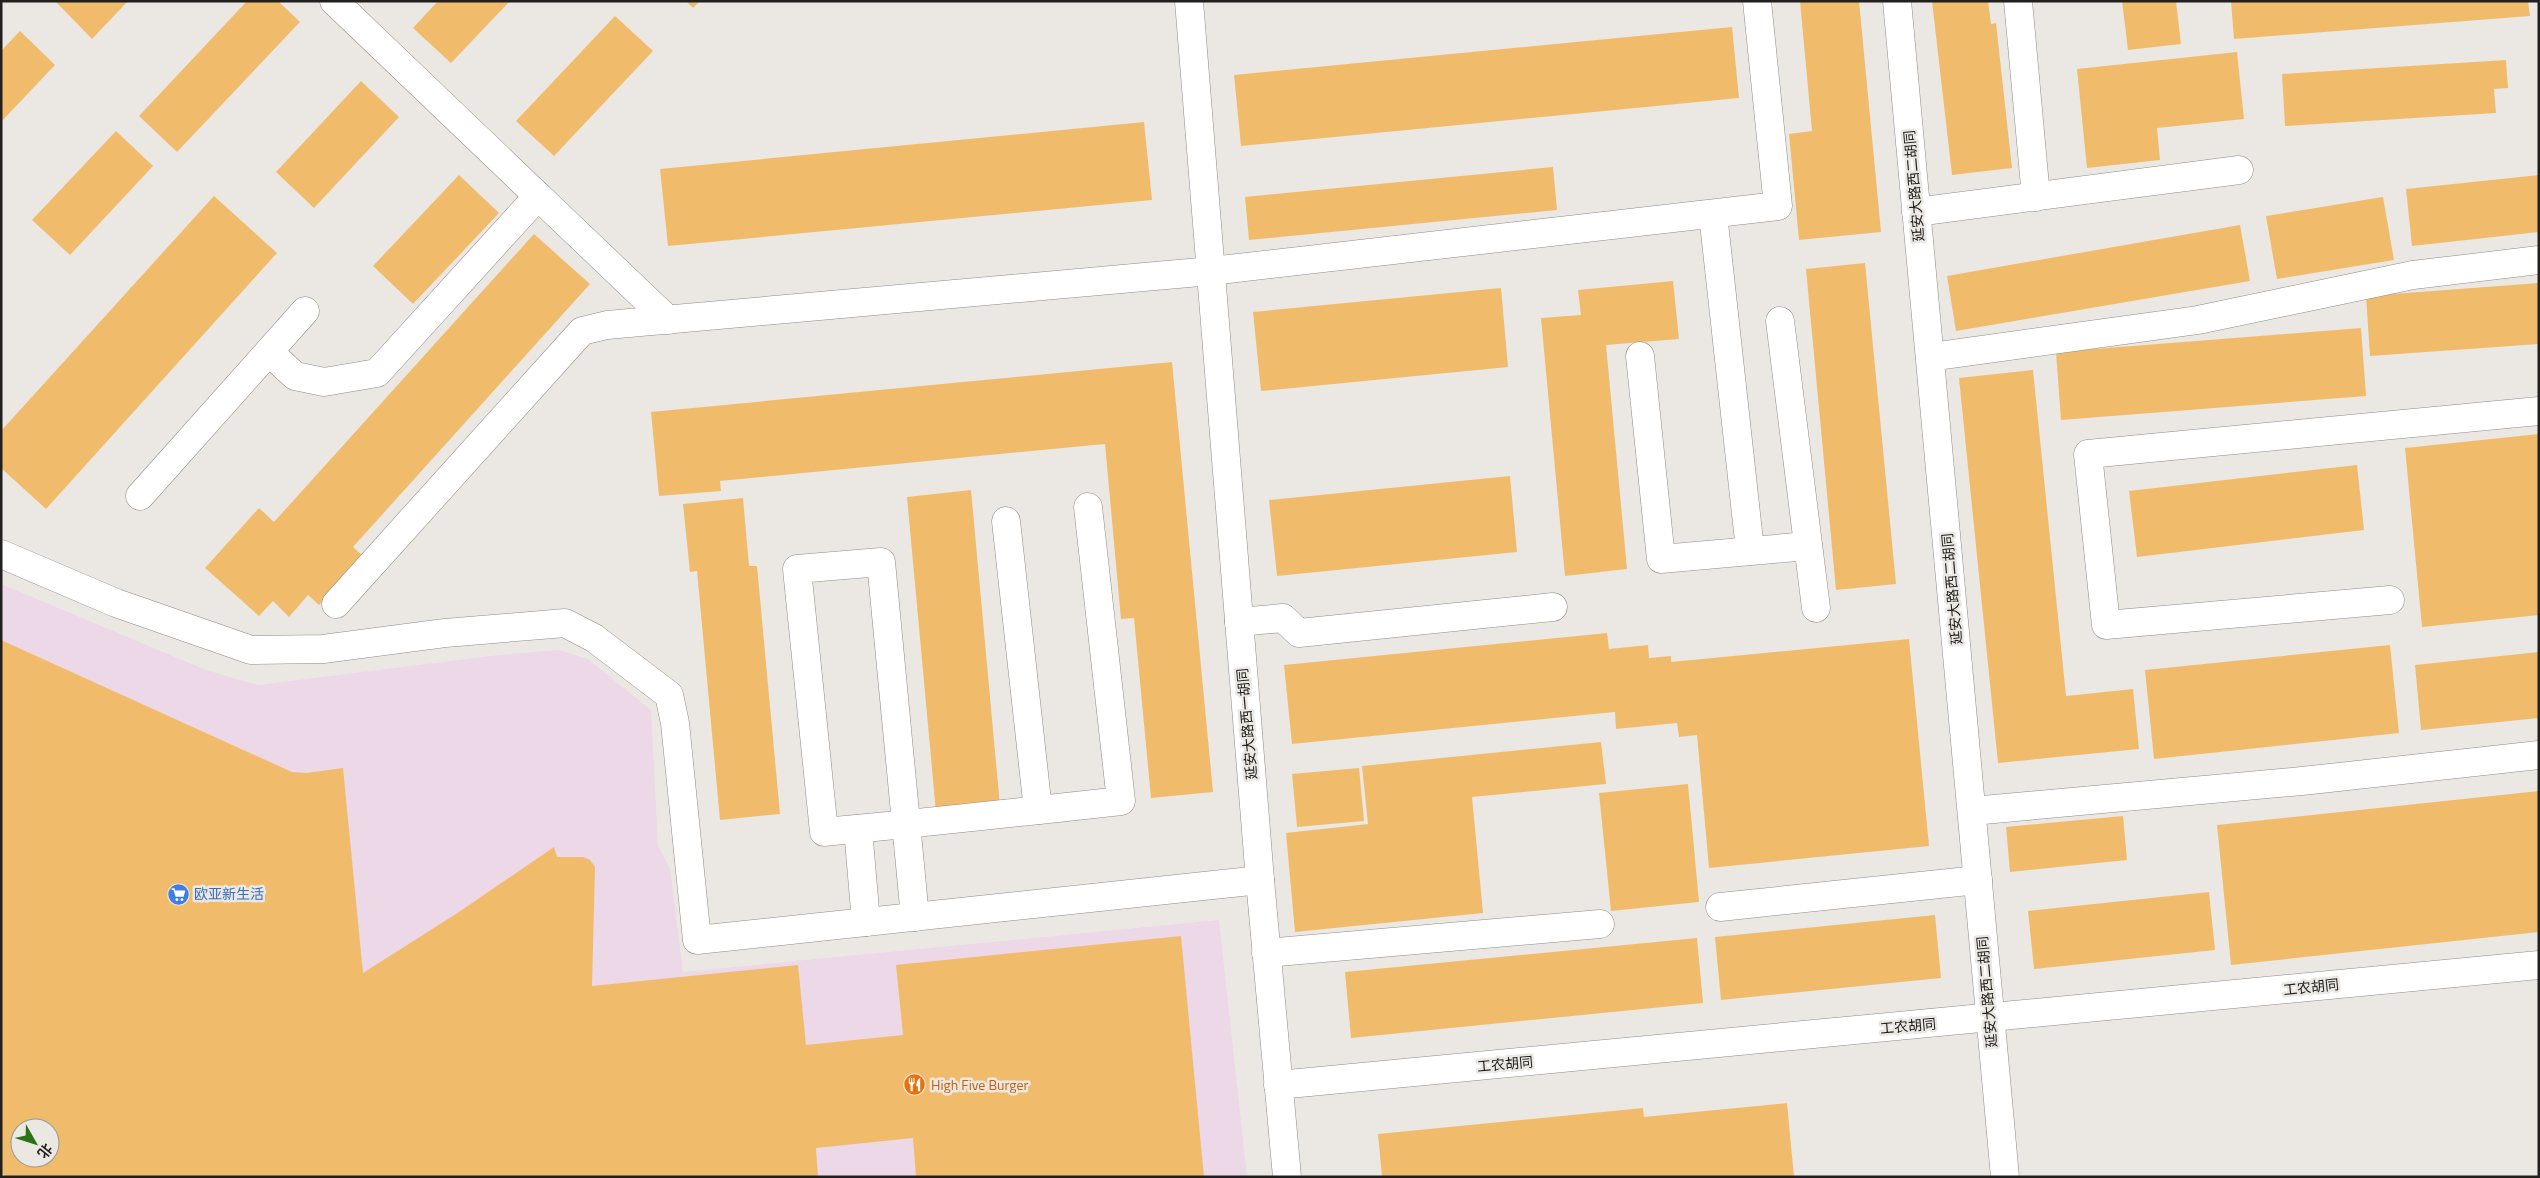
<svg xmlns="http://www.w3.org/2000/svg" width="2540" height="1178" font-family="'Titillium Web','Noto Sans SC',sans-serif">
  <rect width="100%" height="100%" fill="#ebe8e3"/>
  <!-- commercial -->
  <path fill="#ecd8e7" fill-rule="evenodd" d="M1 584 206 670 258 685 499 655 559 650 588 659 651 710 658 846 670 868 683 972 1219 920 1247 1177H1ZM20 1128H50V1158H20Z"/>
  <!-- building -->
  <g fill="#f0bc6c" fill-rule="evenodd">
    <polygon points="55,1 128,1 92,39"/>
    <polygon points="247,1 278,1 300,22 177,152 139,116"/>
    <polygon points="438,1 510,1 451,63 413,28"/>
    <polygon points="686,1 700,1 693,8"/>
    <polygon points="1800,1 1859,1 1881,232 1799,240 1789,134 1812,131"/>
    <polygon points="1932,1 1988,1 1991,24 1996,23 2012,168 1952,175"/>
    <polygon points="2122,1 2176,1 2181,44 2128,50"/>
    <polygon points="2231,1 2528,1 2530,16 2234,39"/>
    <polygon points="615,16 653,51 554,156 516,121"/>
    <polygon points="1732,27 1739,98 1241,146 1234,75"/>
    <polygon points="20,31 55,65 1,122 1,51"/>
    <polygon points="2237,52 2244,119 2157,128 2160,160 2087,168 2077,69"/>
    <polygon points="2506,60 2508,88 2494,89 2496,113 2285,126 2282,74"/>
    <polygon points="361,81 399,117 314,208 276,172"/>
    <polygon points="1144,122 1152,200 668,246 660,169"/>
    <polygon points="116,131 153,166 70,255 32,220"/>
    <polygon points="1553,167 1557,210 1249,240 1245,197"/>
    <polygon points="459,175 499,213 413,304 373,266"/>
    <polygon points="2539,175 2539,232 2412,246 2406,189"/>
    <polygon points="214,196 277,253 46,509 1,468 1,431"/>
    <polygon points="2383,197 2394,260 2277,279 2266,216"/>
    <polygon points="2240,225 2250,281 1956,331 1947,276"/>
    <polygon points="534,234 590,284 353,547 363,556 319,605 308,595 289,617 273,601 259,616 205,568 259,508 274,522"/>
    <polygon points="1865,263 1896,584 1836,590 1806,269"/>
    <polygon points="1673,281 1679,339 1606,345 1627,569 1565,576 1541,318 1581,315 1578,290"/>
    <polygon points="2539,283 2539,344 2370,356 2366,296"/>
    <polygon points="1501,288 1508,367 1261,391 1253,312"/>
    <polygon points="2361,328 2366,396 2061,420 2056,352"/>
    <polygon points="1172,362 1213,792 1151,798 1134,618 1121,619 1105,444 720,481 721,491 659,496 651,412"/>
    <polygon points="2033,370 2066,696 2133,689 2139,749 1998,763 1959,378"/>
    <polygon points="2539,434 2539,615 2422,627 2405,448"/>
    <polygon points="2357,465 2364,530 2137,557 2129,491"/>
    <polygon points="1510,476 1517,552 1277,576 1269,500"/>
    <polygon points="971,490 1000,806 936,812 907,497"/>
    <polygon points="743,498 749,566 757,566 780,814 720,820 697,571 690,572 683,504"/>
    <polygon points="1607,633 1609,649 1648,645 1649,658 1671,656 1671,662 1909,639 1929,846 1709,868 1697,735 1679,737 1677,723 1616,729 1615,712 1292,744 1284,665"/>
    <path d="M1 640 292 772 307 773 343 768 363 973 459 912 554 847 557 857H583L590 860 595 867 592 986 798 965 806 1045 903 1035 896 965 1181 936 1204 1177H916L913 1138 816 1148 818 1177H8L1 1173ZM20 1128H50V1158H20Z"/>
    <polygon points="2390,645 2399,733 2154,759 2145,670"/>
    <polygon points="2539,652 2539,718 2421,730 2415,665"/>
    <polygon points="1601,742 1606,784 1472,797 1483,913 1295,932 1286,833 1368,824 1362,766"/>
    <polygon points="1359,768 1364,821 1297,827 1292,774"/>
    <polygon points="1688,784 1699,902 1611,911 1599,793"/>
    <polygon points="2539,791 2539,932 2231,965 2217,825"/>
    <polygon points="2123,816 2127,860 2010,872 2006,827"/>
    <polygon points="2209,892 2215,950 2034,969 2028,911"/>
    <polygon points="1935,915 1941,978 1721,1000 1715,937"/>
    <polygon points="1697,938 1703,1003 1351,1038 1345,972"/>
    <polygon points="1787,1103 1794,1177 1382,1177 1378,1134 1643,1108 1644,1117"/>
  </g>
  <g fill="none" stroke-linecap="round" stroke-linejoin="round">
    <defs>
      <g id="minor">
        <polyline points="334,1 538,196"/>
        <polyline points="1189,1 1260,880 1287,1177"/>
        <polyline points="1897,1 2005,1177"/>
        <polyline points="2018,1 2036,197"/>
        <polyline points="1916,212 2239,170"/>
        <polyline points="1713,214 1750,550"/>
        <polyline points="1780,321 1816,608"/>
        <polyline points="269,352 295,376 324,382 377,373 538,196 668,320"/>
        <polyline points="1640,356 1661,559 1808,546"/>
        <polyline points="1930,357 2198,320 2413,275 2539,260"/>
        <polyline points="140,496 305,311"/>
        <polyline points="1006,521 1038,810"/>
        <polyline points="1,554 116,603 251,650 323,649 445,633 565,623 594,638 669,695 675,723 697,940 1260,880"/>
        <polyline points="2390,600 2106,625 2088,454 2539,411"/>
        <polyline points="336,604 582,331 607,325 1211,271 1778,206 1757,1"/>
        <polyline points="1239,622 1283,618 1299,633 1553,607"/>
        <polyline points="1972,811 2302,781 2539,755"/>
        <polyline points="858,829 866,922"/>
        <polyline points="1720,907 1978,880"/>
        <path d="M915 917 881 562 797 569 824 832C923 823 1022 812 1121 801L1088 507"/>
        <polyline points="1266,953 1600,924"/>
        <polyline points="1278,1085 2539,965"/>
      </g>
    </defs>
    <!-- minor casing -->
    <use href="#minor" stroke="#8e8b87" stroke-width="29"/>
    <!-- minor -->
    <use href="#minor" stroke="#fff" stroke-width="28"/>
  </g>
  <!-- icons -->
  <defs>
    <symbol id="supermarket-disc" viewBox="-11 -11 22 22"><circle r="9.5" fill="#3f7fe0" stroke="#ebe8e3"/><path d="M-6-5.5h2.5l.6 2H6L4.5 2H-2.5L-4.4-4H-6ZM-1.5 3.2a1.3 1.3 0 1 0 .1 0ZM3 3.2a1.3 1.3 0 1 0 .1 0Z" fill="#fff"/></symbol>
    <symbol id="restaurant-disc" viewBox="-11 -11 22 22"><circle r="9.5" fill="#e8710a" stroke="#ebe8e3"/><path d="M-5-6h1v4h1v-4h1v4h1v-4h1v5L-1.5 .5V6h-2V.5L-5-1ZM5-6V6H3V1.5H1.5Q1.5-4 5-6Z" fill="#fff"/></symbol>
  </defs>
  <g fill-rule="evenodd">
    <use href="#supermarket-disc" x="166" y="882" width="25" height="25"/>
    <use href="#restaurant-disc" x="902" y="1072" width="25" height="25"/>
  </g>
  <g text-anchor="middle" stroke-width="5" stroke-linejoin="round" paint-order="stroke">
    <!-- street labels -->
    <g font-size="14" fill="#21201f" stroke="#ebe8e3">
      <text transform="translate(1914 186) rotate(-95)" y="5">延安大路西二胡同</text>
      <text transform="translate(1952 589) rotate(-95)" y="5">延安大路西二胡同</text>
      <text transform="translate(1247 724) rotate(-95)" y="5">延安大路西一胡同</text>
      <text transform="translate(2311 987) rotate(-6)" y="5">工农胡同</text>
      <text transform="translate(1987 992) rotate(-95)" y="5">延安大路西二胡同</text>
      <text transform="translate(1908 1026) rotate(-5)" y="5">工农胡同</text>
      <text transform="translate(1505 1064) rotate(-5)" y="5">工农胡同</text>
    </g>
    <!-- shop labels -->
    <g font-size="14" fill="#366cbe" stroke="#ebe8e3" text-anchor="start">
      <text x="194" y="899">欧亚新生活</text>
    </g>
    <!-- food labels -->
    <g font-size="14" fill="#c56008" stroke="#ebe8e3" text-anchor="start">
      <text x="931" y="1090">High Five Burger</text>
    </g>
  </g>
  <!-- border -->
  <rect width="2540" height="1178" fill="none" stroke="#21201f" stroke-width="5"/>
  <!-- north arrow -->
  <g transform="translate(35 1143) rotate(129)"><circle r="24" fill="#ebe8e3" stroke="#9a9895"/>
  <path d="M0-4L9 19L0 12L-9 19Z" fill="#297215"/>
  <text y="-8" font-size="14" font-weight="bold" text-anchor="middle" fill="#21201f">北</text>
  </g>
</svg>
